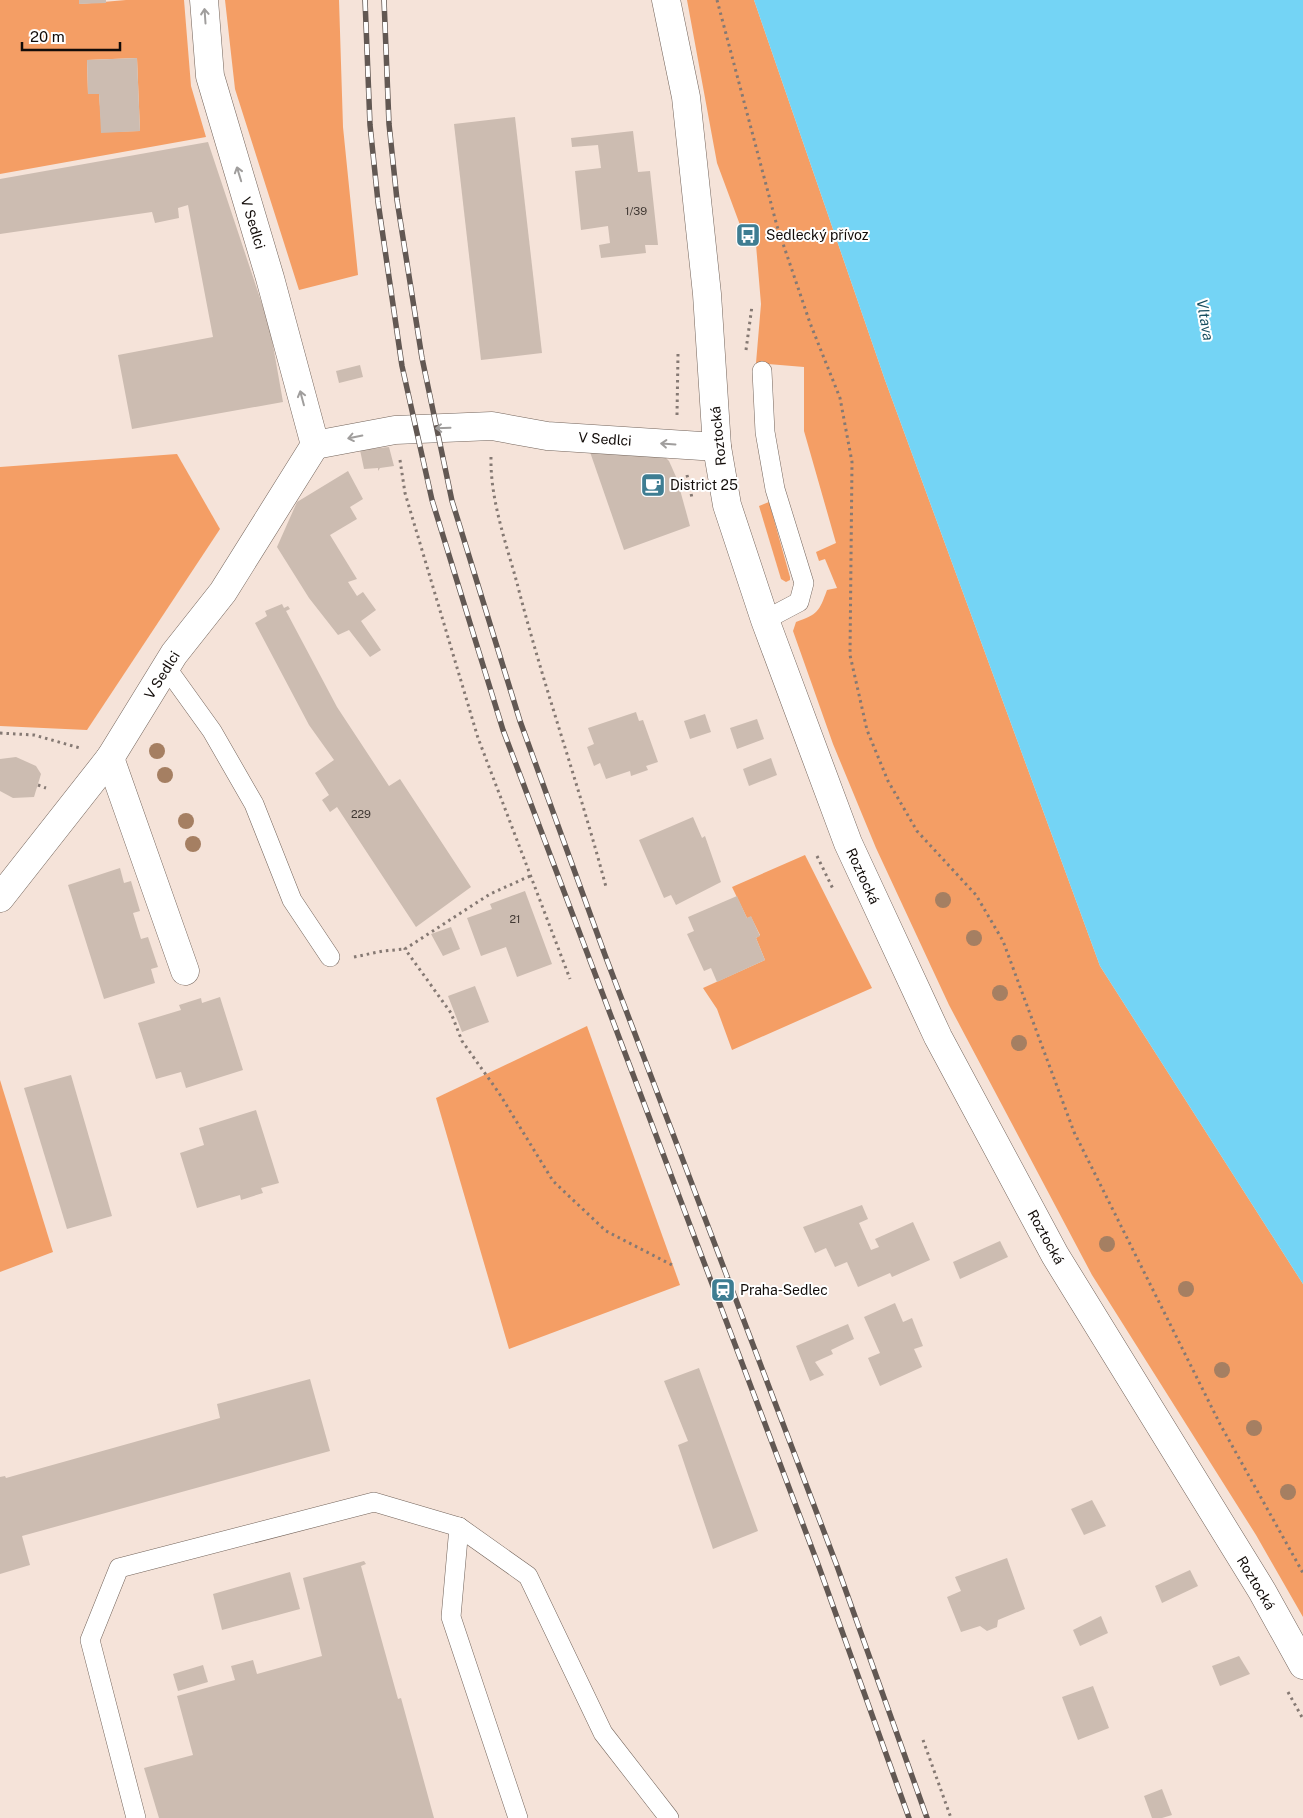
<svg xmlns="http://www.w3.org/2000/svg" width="1303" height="1818" font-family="'Public Sans',sans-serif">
  <rect width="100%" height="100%" fill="#f5e3d9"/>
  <!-- green -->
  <g fill="#f49e65" fill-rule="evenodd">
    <path d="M0 0H79L80 4 126 0H184L191 86 206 137 0 174ZM137 58 140 131 102 132 99 94H88L87 60Z"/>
    <polygon points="225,0 339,0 343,127 358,275 299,290 235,89"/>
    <path d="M687 0H754L885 380 1100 966 1303 1284V1617L1256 1535 1092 1275 949 1005 876 848 833 744 793 631 796 622C818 614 819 612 827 590L837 588 825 559 819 561 816 552 836 543 804 431V367L756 363 761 304 755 233H743L717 163Z"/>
    <polygon points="177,454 220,529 87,730 0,726 0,467"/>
    <polygon points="769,502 790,577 790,580 786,582 781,579 759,506"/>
    <polygon points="805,855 872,988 732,1050 717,1009 703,988 765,960 756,938 760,935 751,917 747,918 732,887"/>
    <polygon points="587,1026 680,1285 509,1349 436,1098"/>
    <polygon points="0,1080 53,1252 0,1272"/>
  </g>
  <!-- water -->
  <polygon fill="#74d4f5" points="754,0 1303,0 1303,1284 1100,966 885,380"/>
  <!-- building -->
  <g fill="#ccbcb1">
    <polygon points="79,0 106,0 106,3 79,4"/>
    <polygon points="137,58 140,131 101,133 99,94 88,94 87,60"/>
    <polygon points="515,117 542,353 481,360 454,124"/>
    <polygon points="633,131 638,172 650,171 658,245 645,245 646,253 601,258 599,245 610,243 608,226 581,230 575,171 601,168 598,145 572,147 571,138"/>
    <polygon points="208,142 270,328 283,402 132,429 118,355 213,337 188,205 178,208 179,218 155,223 152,212 0,234 0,179"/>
    <polygon points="360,365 363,377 339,383 336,371"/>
    <polygon points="389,447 394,466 380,468 378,471 378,468 364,469 360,450"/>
    <polygon points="590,452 665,457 669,461 677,479 690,526 624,550"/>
    <polygon points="348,471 363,499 350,507 357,519 330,535 357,579 348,582 357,596 363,592 376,610 361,621 381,650 370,657 349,630 338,635 309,598 277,547 297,502"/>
    <polygon points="282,604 284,608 288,606 290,609 286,611 337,707 389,786 400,779 471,887 416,927 337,807 330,812 322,800 329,795 315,773 334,760 309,725 255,623 267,616 265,611"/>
    <polygon points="636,712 639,721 643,720 658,762 646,766 648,770 631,776 630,771 606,779 600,763 594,766 587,747 594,744 588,728"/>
    <polygon points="705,714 711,732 690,739 684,721"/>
    <polygon points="757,719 764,739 737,749 730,728"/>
    <polygon points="16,757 36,766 41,774 34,797 13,798 0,791 0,759"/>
    <polygon points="771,758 777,775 749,786 743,769"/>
    <polygon points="693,817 702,838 705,836 721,882 676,905 671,895 664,898 639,840"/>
    <polygon points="120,868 124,883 131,881 140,911 133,913 141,939 148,937 158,967 151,969 155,983 104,999 68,885"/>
    <polygon points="525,891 552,964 517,977 506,947 481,956 467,918 492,909 490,904"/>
    <polygon points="737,896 747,918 751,916 760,936 756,938 765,960 717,982 711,968 704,971 687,934 694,931 688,917"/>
    <polygon points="451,927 460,949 443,956 431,934"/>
    <polygon points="475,986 489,1022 462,1032 448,996"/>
    <polygon points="220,997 243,1070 186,1088 181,1072 156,1079 138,1023 181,1010 179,1005 201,998 202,1003"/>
    <polygon points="71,1075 112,1216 67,1229 24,1088"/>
    <polygon points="256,1110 279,1183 261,1188 263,1193 241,1200 240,1195 197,1208 180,1153 204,1145 199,1128"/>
    <polygon points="862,1205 868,1219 859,1223 871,1250 879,1247 875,1239 913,1222 930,1260 892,1277 890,1273 858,1287 847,1262 835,1267 826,1248 815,1253 803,1227"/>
    <polygon points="1000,1241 1008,1257 960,1279 953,1262"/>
    <polygon points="895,1303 903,1322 912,1318 923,1346 914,1349 922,1367 880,1386 868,1358 880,1353 864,1317"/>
    <polygon points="848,1324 854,1339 831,1350 833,1354 815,1362 824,1375 810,1381 796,1346"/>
    <polygon points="699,1368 758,1531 713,1549 678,1445 688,1441 664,1381"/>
    <polygon points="310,1379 330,1451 22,1536 30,1565 0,1574 0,1477 5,1476 6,1478 220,1418 217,1404"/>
    <polygon points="1092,1500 1106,1526 1084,1535 1071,1509"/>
    <polygon points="1007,1558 1025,1609 998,1620 997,1627 987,1631 980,1626 961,1632 947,1597 961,1591 955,1577"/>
    <polygon points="364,1561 366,1564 361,1566 398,1699 401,1698 434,1818 159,1818 144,1768 193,1755 177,1696 235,1680 231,1666 253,1660 257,1674 322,1656 303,1578"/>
    <polygon points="1190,1570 1198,1586 1162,1603 1155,1586"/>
    <polygon points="290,1572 300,1609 222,1630 213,1594"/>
    <polygon points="1101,1616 1108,1633 1080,1646 1073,1630"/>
    <polygon points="1239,1656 1250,1674 1220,1686 1212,1666"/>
    <polygon points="203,1665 208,1682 178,1691 173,1674"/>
    <polygon points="1093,1686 1109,1728 1078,1740 1062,1697"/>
    <polygon points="1162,1789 1172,1815 1162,1818 1152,1818 1144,1796"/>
  </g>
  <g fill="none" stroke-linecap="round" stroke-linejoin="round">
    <defs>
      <g id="service">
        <polyline points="762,371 765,432 775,489 804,583 799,602 765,620"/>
        <polyline points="166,667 212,731 254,804 292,900 330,957"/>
        <polyline points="459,1527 451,1617 518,1818"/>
        <polyline points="136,1818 90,1640 119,1568 374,1502 459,1527 528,1576 603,1733 669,1818"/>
      </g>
      <g id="minor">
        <polyline points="315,445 395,430 492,426 547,436 717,447"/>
        <polyline points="110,758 185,971"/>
        <polyline points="0,898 110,758 174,654 223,592 315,445 270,278 210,76 204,0"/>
      </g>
      <polyline id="secondary" points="666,0 686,97 707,294 717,447 727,505 765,620 848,843 938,1037 1055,1255 1262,1591 1303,1665"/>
    </defs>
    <!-- service casing -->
    <use href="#service" stroke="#73645b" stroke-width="20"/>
    <!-- minor casing -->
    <use href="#minor" stroke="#73645b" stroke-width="29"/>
    <!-- secondary casing -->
    <use href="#secondary" stroke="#73645b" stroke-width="29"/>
    <!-- path -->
    <g stroke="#857973" stroke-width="3" stroke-dasharray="2.5 4" stroke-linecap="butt">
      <polyline points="717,0 777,226 810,323 840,398 852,462 850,655 867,730 888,781 917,831 976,895 1003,941 1074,1132 1220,1424 1303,1573"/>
      <polyline points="746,350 752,306"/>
      <polyline points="677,415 678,354"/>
      <path d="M491 457C490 499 506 543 517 583 543 685 579 785 606 887"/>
      <polyline points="400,460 405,493 478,738 570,979"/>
      <polyline points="687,475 692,498"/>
      <polyline points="0,733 34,735 80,748"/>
      <polyline points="38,785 46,788"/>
      <polyline points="817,856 834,891"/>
      <polyline points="530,876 490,894 405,949 451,1013 462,1041 499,1093 553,1181 606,1231 672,1265"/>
      <polyline points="354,957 383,951 405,949"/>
      <polyline points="1288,1692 1303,1719"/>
      <polyline points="923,1740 951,1818"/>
    </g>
    <!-- service -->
    <use href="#service" stroke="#fff" stroke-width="19"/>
    <!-- minor -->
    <use href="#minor" stroke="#fff" stroke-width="28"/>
    <!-- secondary -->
    <use href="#secondary" stroke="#fff" stroke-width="28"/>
    <defs>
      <g id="rail">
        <polyline points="365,0 370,125 378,202 402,366 432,500 503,730 819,1567 909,1818"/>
        <polyline points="384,0 389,124 397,200 422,358 452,501 520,721 605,955 837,1566 927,1818"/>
      </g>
    </defs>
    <!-- rail casing -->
    <use href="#rail" stroke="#625853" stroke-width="5.5"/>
    <!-- rail -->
    <use href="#rail" stroke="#fff" stroke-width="4" stroke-dasharray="11" stroke-linecap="butt"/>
  </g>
  <!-- trees -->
  <g fill="#a57f62">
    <circle cx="157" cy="751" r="8"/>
    <circle cx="165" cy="775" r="8"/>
    <circle cx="186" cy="821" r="8"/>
    <circle cx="193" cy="844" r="8"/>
    <circle cx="943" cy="900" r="8"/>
    <circle cx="974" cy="938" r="8"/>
    <circle cx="1000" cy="993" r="8"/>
    <circle cx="1019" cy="1043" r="8"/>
    <circle cx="1107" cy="1244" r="8"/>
    <circle cx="1186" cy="1289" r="8"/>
    <circle cx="1222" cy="1370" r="8"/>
    <circle cx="1254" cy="1428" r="8"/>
    <circle cx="1288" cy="1492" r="8"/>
  </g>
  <!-- one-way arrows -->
  <defs><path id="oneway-shaft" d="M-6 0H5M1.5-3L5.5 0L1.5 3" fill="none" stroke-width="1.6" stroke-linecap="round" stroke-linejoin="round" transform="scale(1.25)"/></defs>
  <g stroke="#a09e9d">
    <use href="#oneway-shaft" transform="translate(205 16) rotate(-94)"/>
    <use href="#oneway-shaft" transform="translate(239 174) rotate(-107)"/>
    <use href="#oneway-shaft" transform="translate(302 398) rotate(-105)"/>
    <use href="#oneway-shaft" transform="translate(443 428) rotate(178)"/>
    <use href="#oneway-shaft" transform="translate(355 437) rotate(169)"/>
    <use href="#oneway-shaft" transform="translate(668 444) rotate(-176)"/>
  </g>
  <!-- icons -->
  <defs>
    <symbol id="bus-square" viewBox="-11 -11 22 22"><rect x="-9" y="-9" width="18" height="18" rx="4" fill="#3e7d92" stroke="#fff"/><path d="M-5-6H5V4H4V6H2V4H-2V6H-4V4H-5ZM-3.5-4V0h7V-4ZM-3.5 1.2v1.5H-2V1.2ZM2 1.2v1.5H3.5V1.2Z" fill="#fff"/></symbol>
    <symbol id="cafe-square" viewBox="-11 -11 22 22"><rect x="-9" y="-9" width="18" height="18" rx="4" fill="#3e7d92" stroke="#fff"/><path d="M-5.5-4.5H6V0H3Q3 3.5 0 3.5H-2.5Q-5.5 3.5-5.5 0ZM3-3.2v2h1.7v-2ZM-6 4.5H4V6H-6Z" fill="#fff"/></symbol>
    <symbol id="station-square" viewBox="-11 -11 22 22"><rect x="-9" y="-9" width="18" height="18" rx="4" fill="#3e7d92" stroke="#fff"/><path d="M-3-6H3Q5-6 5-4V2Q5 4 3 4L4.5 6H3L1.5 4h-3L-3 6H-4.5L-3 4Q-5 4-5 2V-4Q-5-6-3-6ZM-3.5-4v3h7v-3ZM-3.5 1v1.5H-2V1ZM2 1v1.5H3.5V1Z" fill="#fff"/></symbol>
  </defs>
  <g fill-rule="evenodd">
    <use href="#bus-square" x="734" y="221" width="28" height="28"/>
    <use href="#cafe-square" x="639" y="471" width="28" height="28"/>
    <use href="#station-square" x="709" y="1276" width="28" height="28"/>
  </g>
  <g text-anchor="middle" stroke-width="4" stroke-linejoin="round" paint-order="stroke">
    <!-- number labels -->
    <g font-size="11" fill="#403833">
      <text x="636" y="215">1/39</text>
      <text x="361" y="818">229</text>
      <text x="515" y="923">21</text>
    </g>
    <!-- street labels -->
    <g font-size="14" fill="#120c09" stroke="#fff">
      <text transform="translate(253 223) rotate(73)" y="5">V Sedlci</text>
      <text transform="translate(718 436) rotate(-96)" y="5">Roztocká</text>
      <text transform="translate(605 439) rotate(4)" y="5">V Sedlci</text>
      <text transform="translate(162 675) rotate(-58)" y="5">V Sedlci</text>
      <text transform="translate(863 876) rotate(65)" y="5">Roztocká</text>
      <text transform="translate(1046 1237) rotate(61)" y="5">Roztocká</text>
      <text transform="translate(1256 1583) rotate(59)" y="5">Roztocká</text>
    </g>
    <!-- poi labels -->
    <g font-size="14" fill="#120c09" stroke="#fff" text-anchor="start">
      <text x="766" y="240">Sedlecký přívoz</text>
      <text x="670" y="490">District 25</text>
      <text x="740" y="1295">Praha-Sedlec</text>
    </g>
    <!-- water labels -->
    <g font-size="15" font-style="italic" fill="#184f60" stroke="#fff">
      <text transform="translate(1205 320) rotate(80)" y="5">Vltava</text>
    </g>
  </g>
  <!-- scale -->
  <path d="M22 42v8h98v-8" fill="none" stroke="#120c09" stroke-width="2.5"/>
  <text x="30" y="42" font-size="15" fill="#120c09" stroke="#ffffff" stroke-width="4" paint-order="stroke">20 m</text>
</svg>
